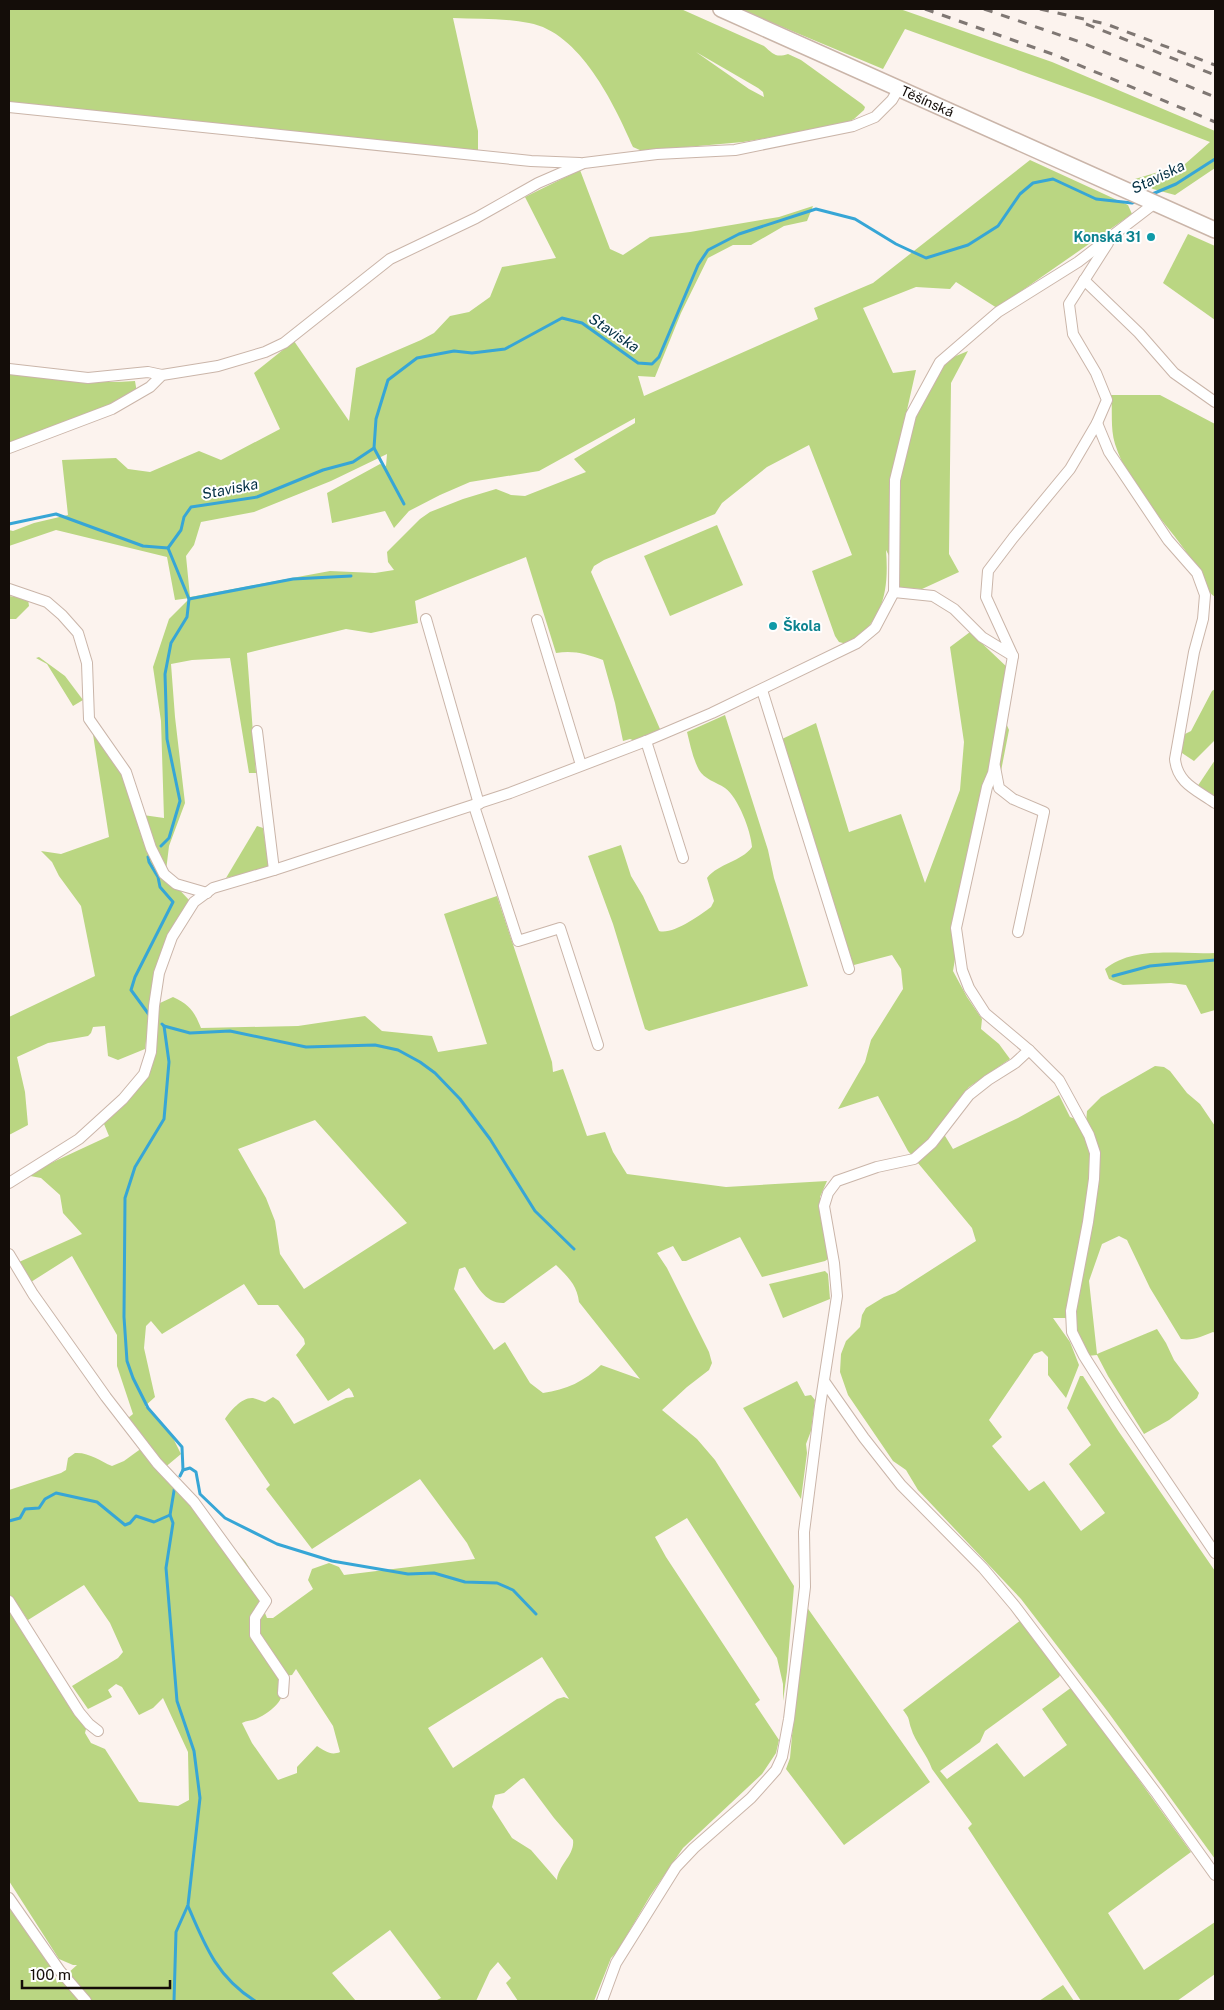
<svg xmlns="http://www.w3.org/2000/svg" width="1224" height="2010" font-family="'Public Sans',sans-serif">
  <rect width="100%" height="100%" fill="#fcf3ee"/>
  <!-- green -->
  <g fill="#bad682" fill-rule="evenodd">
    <path d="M9 9H681L764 46C773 54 776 58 788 54L801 60 862 104 865 107 864 110 854 119 846 123 807 131 743 142 642 151 633 147C614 104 580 32 529 23 504 18 478 19 453 18L478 131V152L9 103ZM696 52 758 88 763 92 764 97 749 89Z"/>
    <polygon points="739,9 900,9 1052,62 1215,131 1215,168 1175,195 1153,189 1135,179 1185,164 1210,142 1093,97 905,29 883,69"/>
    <path d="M1030 160 1128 205 1132 214 997 308 956 282 950 289 916 287 863 308 893 373 916 370 907 410 951 358 968 351 951 383 949 554 959 572 922 589 899 588 897 571 886 550C889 590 884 622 847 644L839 642 835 636 812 571 852 555 809 445 767 467 722 503 715 514 604 560 594 566 591 572 660 729 658 732 635 741 630 739 623 741 615 703 603 660C586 654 574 650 556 653L526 557 415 601 418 623 371 633 346 629 247 653 256 773H249L230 658 192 660 171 664 175 717 185 803 169 846 166 871 174 884 189 900 169 936 155 972 145 1049 118 1060 108 1056 105 1026 93 1027 91 1033 88 1036 48 1043 17 1057 25 1092 28 1125 9 1135V1017L95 976 81 906 59 876 52 862 41 851 61 854 109 837 92 728 112 753 143 815 164 818 161 721 153 667 169 619 190 598 175 600 167 557 56 530 9 546V530L13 531 34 523 68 515 62 460 116 458 128 469 150 472 199 451 221 460 280 429 254 373 294 341 349 421 356 368 421 340 434 333 450 316 469 312 490 297 502 267 556 258 525 197 580 170 610 249 623 255 650 237 690 232 779 217 813 206 807 221 784 226 751 245H733L708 258 681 313 655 377 638 376 644 396 818 319 814 308 873 283ZM635 418V423L574 459 586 472 525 496 511 495 496 489 463 499 430 512 420 519 387 552 388 562 394 570 375 573 330 571 190 597 186 556 194 545 201 522 254 512 331 481 387 454 386 466 380 464 327 493 332 523 385 511 394 528 409 511 440 495 470 482 539 471Z"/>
    <polygon points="1188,234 1215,246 1215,320 1163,283"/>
    <path d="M9 372C53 379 91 384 135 381L137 393 112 407 9 443Z"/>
    <path d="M1111 395H1160L1215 424V597C1205 591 1201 575 1195 565 1170 525 1129 489 1115 444 1110 427 1113 412 1111 395Z"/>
    <polygon points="717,525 743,585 670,616 644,556"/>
    <polygon points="9,596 28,599 29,606 16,619 9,619"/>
    <path d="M970 632 1009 669 1003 716 1009 730 1001 771 984 785 953 971 967 997 982 1019 981 1029 999 1044 1010 1059 969 1087 939 1126 953 1149 1018 1118 1059 1095 1070 1117 1086 1123 1087 1111 1101 1097 1155 1066 1164 1067 1170 1071 1187 1093 1200 1104 1215 1126V1333L1213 1332C1203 1336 1193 1341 1181 1339L1150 1288 1127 1240 1119 1236 1102 1244 1089 1281 1097 1354 1157 1329 1166 1343 1174 1360 1199 1393 1197 1398 1169 1420 1144 1434 1108 1376 1097 1355 1087 1356 1077 1336 1073 1321 1065 1318H1053L1070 1342 1079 1365 1066 1398 1048 1375V1357L1042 1351 1034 1354 989 1420 1002 1437 992 1446 1029 1491 1044 1481 1081 1531 1105 1513 1069 1464 1091 1445 1067 1408 1080 1376H1083L1119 1432 1215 1571V1859L1108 1712 1021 1599 918 1490 906 1470 893 1461 848 1395 840 1372 841 1354 846 1341 860 1327 862 1315 866 1308 884 1297 895 1293 976 1241 972 1228 908 1151 878 1096 838 1109 865 1062 871 1040 903 989 901 969 892 955 854 965 849 962 782 739 816 723 849 832 901 814 925 883 960 790 964 742 950 647Z"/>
    <polygon points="39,657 65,676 83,700 73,706 47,664 36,658"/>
    <polygon points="1215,689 1215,740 1194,761 1179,751 1183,735 1191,731 1212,691"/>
    <path d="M725 715 768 850 774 878 808 986 649 1031 645 1029 613 924 588 856 621 845 631 876 643 896 659 931C673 935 700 915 711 907L714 901 707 878C719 863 741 862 752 847 751 831 738 797 725 788 716 782 704 779 699 770 693 759 690 744 687 732Z"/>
    <polygon points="1215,760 1215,799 1197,787"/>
    <polygon points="257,826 263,828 269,868 226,878"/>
    <path d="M497 896 552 1062 553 1072 563 1069 587 1136 605 1132 613 1152 627 1174 726 1187 827 1181 820 1197 821 1217 828 1253V1259L825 1261 762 1277 740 1237 686 1261H682L673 1246 657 1253 667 1268 709 1352 712 1363 709 1370 687 1387 662 1410 697 1439 715 1460 794 1586 787 1672 783 1701V1684L777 1658 687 1518 655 1537 666 1557 760 1700 755 1704 779 1740 776 1753 762 1774 683 1848 650 1896 617 1952 611 1958 594 2001H518L506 1983 511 1978 498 1962 490 1971 476 2001H435L441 1998 390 1930 332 1973 356 2001H9V1907L51 1963 57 1983 77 1965H73L59 1959 9 1881V1604L87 1725 85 1733 91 1743 105 1749 139 1802 178 1806 189 1800 188 1752 163 1698 153 1708 139 1715 122 1687 116 1684 108 1690 112 1697 88 1709 72 1686 118 1658 123 1652 110 1623 84 1585 28 1620 9 1594V1490L61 1473 66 1470 68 1458 75 1453C89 1452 100 1461 112 1466L124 1461 146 1445 128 1418 133 1414 117 1366V1335L72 1256 31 1282 19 1262 82 1234 63 1213 60 1195 41 1178 25 1175 109 1136 104 1124C119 1104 139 1088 150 1066 156 1055 158 1017 160 1003L173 997C190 1005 194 1011 201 1028L298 1026 365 1016 382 1031 432 1036 438 1052 487 1044 444 914ZM315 1120 407 1223 304 1289 280 1254 275 1221 266 1198 238 1149ZM556 1265C568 1277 577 1285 579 1302L640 1379 601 1365C585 1381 566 1390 543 1393L530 1383 505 1342 494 1350 454 1289 459 1269 465 1267C475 1282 484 1304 504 1303ZM244 1284 258 1305H278L304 1339 305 1344 296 1355 328 1401 349 1388 352 1392 354 1397 346 1398 294 1424 279 1401 273 1397 265 1402C262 1401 257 1399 253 1398 242 1397 230 1411 225 1419L270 1485 266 1489 312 1549 420 1479 467 1543 475 1559 344 1575 339 1567 329 1563 312 1569 308 1580 313 1589 273 1618H267L265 1613 263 1614C250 1632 275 1659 284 1676L292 1675 296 1669 333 1726 340 1752C331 1756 325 1751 317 1746L297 1767V1773L278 1780 252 1743 242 1723C248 1720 254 1721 260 1717 266 1714 277 1706 280 1700 290 1684 259 1645 252 1630 250 1616 259 1607 267 1596L245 1561 163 1469 181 1454 173 1438 145 1406 155 1397 144 1348 146 1326 151 1321 162 1334ZM542 1657 569 1699 564 1697 557 1699 453 1768 428 1728ZM524 1778 554 1818 573 1840C575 1855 558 1865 557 1880L531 1850 512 1838 492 1807 495 1795 504 1793 521 1779Z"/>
    <path d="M1215 953V1010L1201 1014 1186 985 1171 983 1123 985 1109 979 1105 969C1135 945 1179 955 1215 953Z"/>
    <polygon points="825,1271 828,1274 830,1299 783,1318 769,1284"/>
    <polygon points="797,1381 805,1396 811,1395 815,1400 811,1431 806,1444 807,1453 801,1499 743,1408"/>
    <polygon points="804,1603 930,1782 844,1845 786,1769 790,1758"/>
    <path d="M1021 1620 1061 1673 1059 1677 985 1731 980 1742 940 1771 947 1779 997 1743 1024 1777 1067 1745 1042 1709 1072 1687 1191 1852 1108 1913 1144 1970 1215 1922V1974L1177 2001H1081L968 1828 972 1824 932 1769C927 1754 915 1742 911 1728 908 1718 910 1719 903 1710Z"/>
    <polygon points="1063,1985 1074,2001 1039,2001"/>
  </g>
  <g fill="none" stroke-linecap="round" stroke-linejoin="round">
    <!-- stream -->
    <g stroke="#37a6d6" stroke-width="3">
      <polyline points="1150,195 1176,184 1215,159"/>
      <polyline points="374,448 404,504"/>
      <polyline points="9,524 56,514 143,546 168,548 181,530 184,517 191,507 257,497 323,470 353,462 374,448 376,419 388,380 417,358 454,351 472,353 505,349 562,318 582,323 638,363 652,364 659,357 698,265 708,250 739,234 816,209 855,219 896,244 926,258 968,245 998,226 1020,194 1033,183 1053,179 1096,199 1132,203 1137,201"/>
      <polyline points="189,599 293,579 351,576"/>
      <polyline points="161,846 169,838 180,801 167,739 165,674 171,643 187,617 189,599 168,548"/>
      <polyline points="148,857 149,862 158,877 160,887 173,902 135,977 131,990 150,1016"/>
      <polyline points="1113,976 1150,966 1215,960"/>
      <polyline points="162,1024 164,1026 169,1062 164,1119 135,1167 125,1198 124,1317 127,1361 133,1378 148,1408 182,1447 183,1470 180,1476"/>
      <polyline points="164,1026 190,1033 230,1031 306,1047 375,1045 398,1050 420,1062 435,1073 460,1099 490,1139 535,1211 574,1249"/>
      <polyline points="183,1470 190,1468 196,1472 200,1494 225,1518 277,1544 332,1561 408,1574 434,1573 465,1582 497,1583 513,1590 536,1614"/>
      <polyline points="9,1521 20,1518 25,1509 39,1508 45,1499 56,1493 97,1502 125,1525 130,1523 136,1516 154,1522 170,1515"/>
      <path d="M188 1906C205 1946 217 1977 255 2001"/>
      <polyline points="174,2001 176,1932 188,1905 200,1798 194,1751 177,1701 166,1568 173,1523 170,1515 175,1485"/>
    </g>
    <defs>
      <g id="minor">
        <polyline points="9,107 531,161 580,163"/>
        <polyline points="1084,280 1139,333 1174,373 1215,402"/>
        <polyline points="9,369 88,378 148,372 162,375"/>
        <path d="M1097 423 1109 452 1168 540 1197 573 1205 595 1203 619 1194 652 1175 759C1177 783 1197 790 1215 803"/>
        <polyline points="9,448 112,409 150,387 162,375 218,366 265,352 284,343 390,259 476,218 538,183 584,163 657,154 735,150 853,126 875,117 892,100 899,88"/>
        <polyline points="9,589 47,602 62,615 78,633 87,663 89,719 126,772 151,848 164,874 176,884 207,893"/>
        <polyline points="894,592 933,596 954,609 982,637 1013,656 986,597 988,571 1013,538 1070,469 1097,423 1107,400 1096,373 1073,334 1069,304 1108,243"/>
        <polyline points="426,619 479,804"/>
        <polyline points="537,620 581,765"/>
        <polyline points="762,690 849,969"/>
        <polyline points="257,731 274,870"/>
        <polyline points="646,741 683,858"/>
        <polyline points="995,767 999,788 1013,799 1044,812 1018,932"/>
        <polyline points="474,806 518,941 560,928 598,1045"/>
        <polyline points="1029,1050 1059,1080 1089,1135 1095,1153 1094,1179 1088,1222 1071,1311 1072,1332 1084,1356 1117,1408 1215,1553"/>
        <polyline points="9,1183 79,1139 123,1099 144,1074 151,1052 154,1006 159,973 172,937 194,902 213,888 274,870 510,793 646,741 712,713 857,643 875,628 894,592 895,480 911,415 940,362 998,312 1078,262 1155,203"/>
        <polyline points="9,1254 33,1294 106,1397 157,1463 194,1502 266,1601 255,1618 255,1635 284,1678 283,1693"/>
        <polyline points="824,1381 864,1438 901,1485 983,1568 1015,1606 1157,1794 1215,1875"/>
        <polyline points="9,1601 79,1712 89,1724 98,1731"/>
        <polyline points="9,1898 60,1971 86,2001"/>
        <polyline points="602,2001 616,1963 676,1867 694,1848 751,1798 776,1770 782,1757 789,1719 805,1587 804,1532 820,1406 837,1296 834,1263 824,1206 828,1193 837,1181 877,1167 914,1159 932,1143 969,1095 988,1080 1015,1063 1029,1050 985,1013 969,988 962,970 956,928 987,787 993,773 1013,656"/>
      </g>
      <g id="secondary">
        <path id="s1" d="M721 9 1215 230"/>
      </g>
    </defs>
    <!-- minor casing -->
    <use href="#minor" stroke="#cab5a9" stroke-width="12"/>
    <!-- secondary casing -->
    <use href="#secondary" stroke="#cab5a9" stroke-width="18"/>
    <!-- minor -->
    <use href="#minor" stroke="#fff" stroke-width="10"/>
    <!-- secondary -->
    <use href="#secondary" stroke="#fff" stroke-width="15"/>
    <!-- rail -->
    <g stroke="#7f7773" stroke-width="3" stroke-dasharray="9 9" stroke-linecap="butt">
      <polyline points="925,9 1055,55 1215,122"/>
      <polyline points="984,9 1080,42 1215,97"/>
      <polyline points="1040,9 1106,24 1215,65"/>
      <polyline points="1086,24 1215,75"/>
    </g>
  </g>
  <!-- markers -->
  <g fill="#0f9aa8" stroke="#fff" stroke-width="2">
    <circle cx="1151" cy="237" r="5"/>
    <circle cx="773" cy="626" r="5"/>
  </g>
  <g text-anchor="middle" stroke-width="4" stroke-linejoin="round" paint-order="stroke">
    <!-- street labels -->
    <g font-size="14" fill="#140d09" stroke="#fff">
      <text dy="5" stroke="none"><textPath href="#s1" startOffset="226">Těšínská</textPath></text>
    </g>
    <!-- culture labels -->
    <g font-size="14" font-weight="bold" fill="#0d838f" stroke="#fff" text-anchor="end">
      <text x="1141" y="242">Konská 31</text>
      <text x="783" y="631" text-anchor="start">Škola</text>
    </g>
    <!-- water labels -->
    <g font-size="15" font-style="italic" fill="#002e42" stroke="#fff">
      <text transform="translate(1158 177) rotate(-26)" y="5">Staviska</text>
      <text transform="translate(614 333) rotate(34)" y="5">Staviska</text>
      <text transform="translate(230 489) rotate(-11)" y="5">Staviska</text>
    </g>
  </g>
  <!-- border -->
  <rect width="1224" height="2010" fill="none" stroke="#140d09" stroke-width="20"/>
  <!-- scale -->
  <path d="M22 1980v8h148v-8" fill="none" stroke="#140d09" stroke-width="2.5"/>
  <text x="30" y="1980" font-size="15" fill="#140d09" stroke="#ffffff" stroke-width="4" paint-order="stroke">100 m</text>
</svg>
